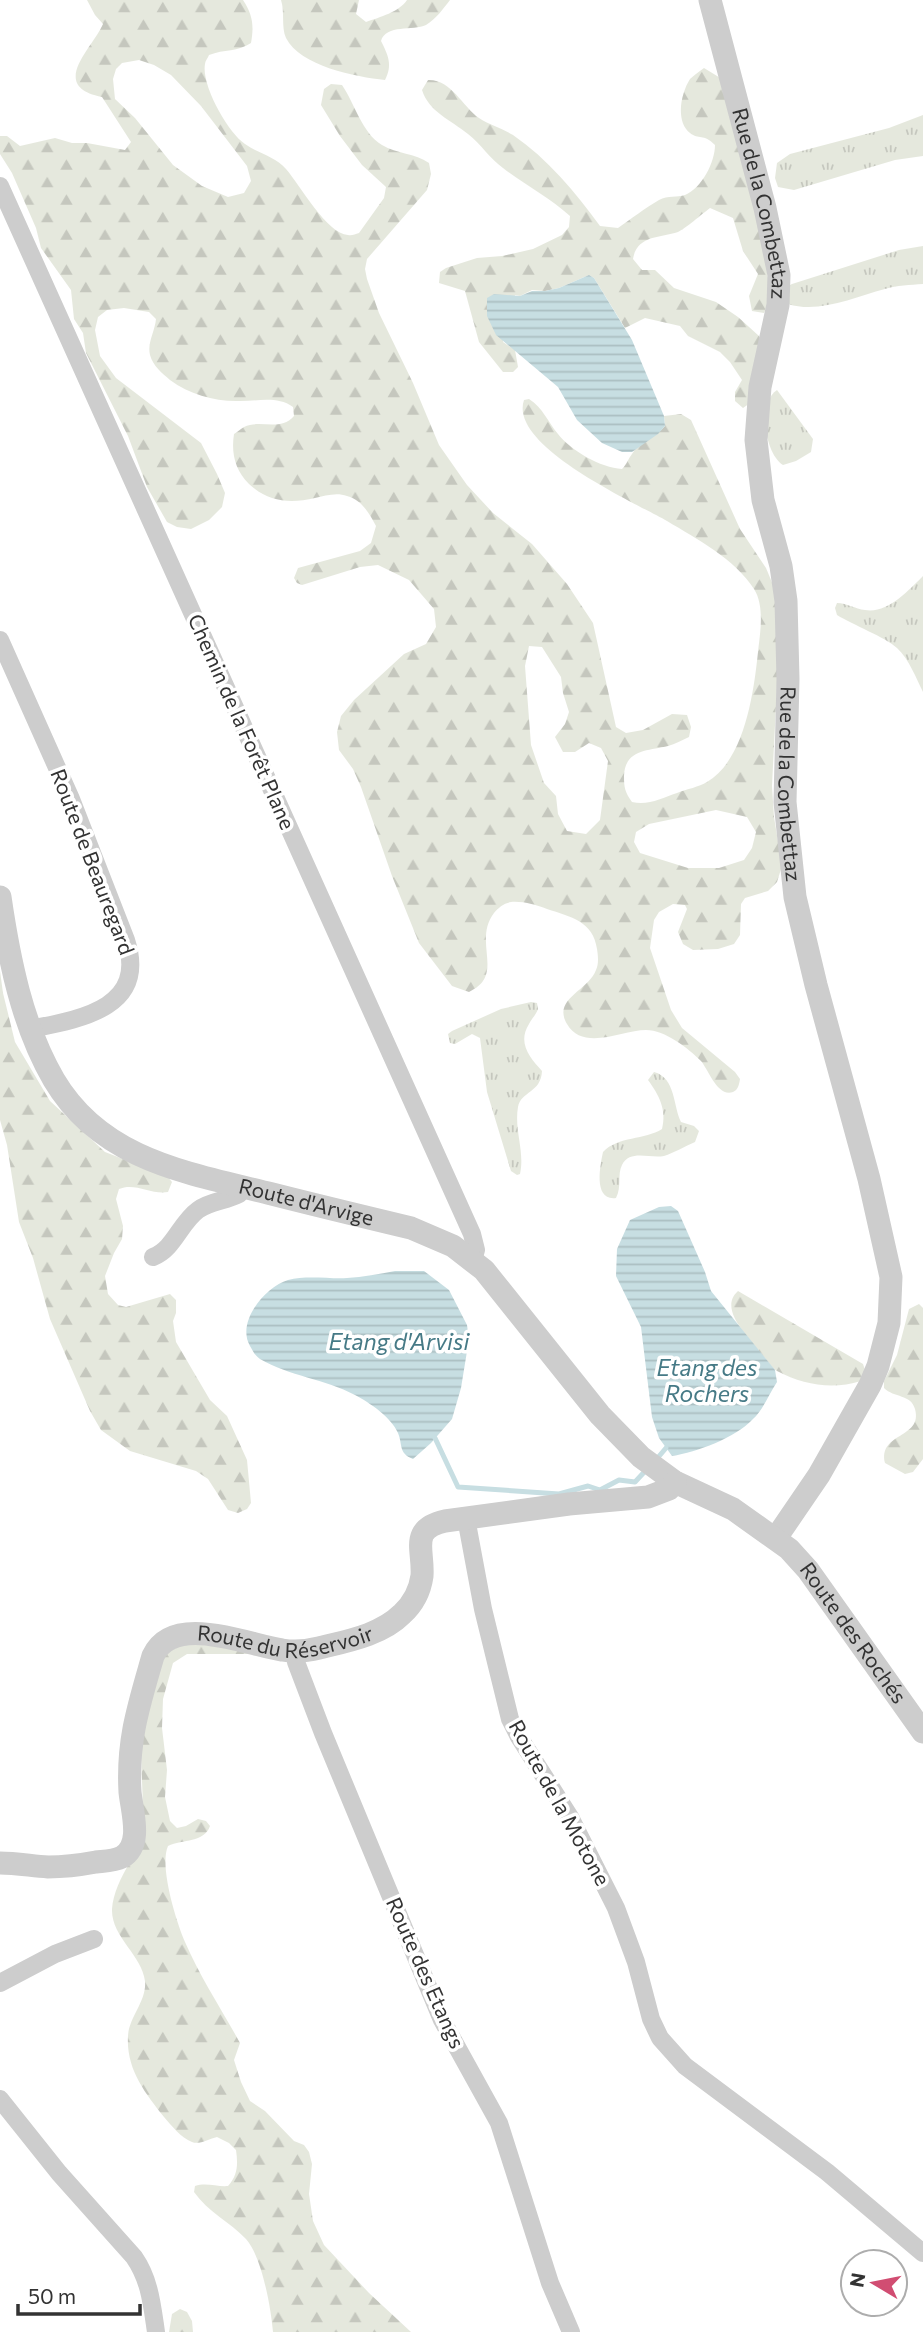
<svg xmlns="http://www.w3.org/2000/svg" width="923" height="2332" font-family="Commissioner,sans-serif">
  <defs>
    <pattern id="grass-tufts" width="24" height="20" patternUnits="userSpaceOnUse" patternTransform="scale(1.75)"><rect width="24" height="20" fill="#e5e8dd"/><path d="M3 7l-1-3M5 7V3M7 7l1-3M15 17l-1-3M17 17v-4M19 17l1-3" fill="none" stroke="#c5c7be"/></pattern>
    <pattern id="forest-firs" width="22" height="20" patternUnits="userSpaceOnUse" patternTransform="scale(1.75)"><rect width="22" height="20" fill="#e5e8dd"/><path d="M5 1l3.5 6h-7zM16 11l3.5 6h-7z" fill="#c5c7be"/></pattern>
    <pattern id="water-rules" width="6" height="5" patternUnits="userSpaceOnUse" patternTransform="scale(1.75)"><rect width="6" height="5" fill="#c7dee2"/><path d="M0 2.5h6" fill="none" stroke="#abbfc2"/></pattern>
  </defs>
  <rect width="100%" height="100%" fill="#fff"/>
  <!-- grass -->
  <g fill="url(#grass-tufts)">
    <polygon points="923,115 923,156 895,160 794,190 778,187 775,178 777,163 790,154 889,128"/>
    <path d="M923 246V284C910 285 897 285 885 289 854 297 819 314 788 304L786 287 792 284 899 250Z"/>
    <path d="M777 390 813 439 811 452 796 461 783 465C765 454 757 403 777 390Z"/>
    <path d="M923 576V692C916 678 909 659 897 648 885 637 853 625 837 615L835 608 837 603C847 603 855 609 865 610 887 614 908 591 923 576Z"/>
    <path d="M531 1002 537 1003 538 1009C536 1015 532 1018 529 1024 517 1043 530 1058 542 1071 541 1093 521 1091 518 1107 514 1130 525 1151 520 1174L517 1175 511 1171 487 1092 480 1038 472 1034 455 1044 450 1043 448 1034 452 1031 501 1009Z"/>
    <path d="M654 1072C676 1078 673 1106 681 1122L694 1126 699 1131 695 1142C685 1146 674 1153 664 1156 650 1159 630 1149 622 1165 617 1175 622 1187 616 1198 593 1201 600 1166 603 1152 618 1136 645 1140 662 1129 667 1110 659 1095 648 1080Z"/>
  </g>
  <!-- forest -->
  <g fill="url(#forest-firs)" fill-rule="evenodd">
    <path d="M87 0H243C253 15 254 26 251 43 238 52 224 49 209 55 208 58 205 61 205 64 201 85 228 133 245 144 259 154 275 156 286 169 300 185 327 234 348 235 352 236 355 234 359 233L384 198 386 187 362 165 340 136 321 105 324 89 331 84 342 85C355 104 362 133 382 145 397 154 415 153 429 163L431 174 427 190 367 259 365 269 367 279 379 313 413 383 439 445 467 485 493 513 532 544 567 584 593 623 616 727 626 733 643 730 672 714 687 715 691 727 689 737C682 740 675 744 668 746 648 751 625 749 624 776 624 788 625 792 632 802 648 806 662 798 677 793 687 789 699 787 707 782 745 760 754 691 758 652 760 634 765 606 754 589 735 559 697 539 667 521 636 503 508 446 524 400L529 399C543 408 548 422 558 434 570 450 601 468 622 469 627 464 628 459 632 454 638 443 656 437 665 426L664 416 681 414 691 420 740 529 766 568 781 604 772 786 774 817 782 866 777 882 768 891 745 898 741 904 740 935 734 944 718 949 693 950 683 944 678 932 687 909 685 905 673 904 659 912 654 920 650 948 671 1010 682 1028 735 1072 740 1079C739 1085 738 1090 733 1092 718 1098 708 1069 701 1061 688 1048 665 1030 646 1030 623 1030 583 1052 567 1024 552 999 588 991 596 970 599 964 598 955 597 949 593 921 571 917 547 909 536 905 523 901 511 902 504 903 498 908 494 913 472 942 506 975 469 992L452 986 419 943 392 876 361 787 353 769 339 750 337 732 341 716 354 700 404 654 426 644 436 627 434 609 409 580 378 565 360 567 302 585 297 583 294 578 298 568 360 551 371 543 376 526C369 513 362 500 347 496 336 492 325 496 315 498 290 504 268 502 249 484 235 470 231 453 234 434 238 432 240 429 244 427 260 419 280 432 294 416L293 407C276 395 256 402 236 401 213 401 189 394 170 380 162 373 153 366 150 355 147 343 155 331 156 319L149 312 124 308 107 310 98 317 95 330 100 356 116 378 201 443 217 474 225 493 222 507 209 520 191 529 177 527 167 522 147 487 128 436 86 353 83 333 74 319 71 290 41 248 36 228 12 173 0 154V136H7L20 146 55 138 72 143H87L125 150 131 142 102 97C48 86 92 49 103 24L95 15ZM139 60 154 65 171 75 201 106 247 166 251 181 244 193 228 197 202 186 173 165 135 118 115 99 113 79 116 69 122 63ZM529 646 542 647 561 677 563 693 569 712 565 724 555 737 563 752H575L589 743 601 748 608 761 600 820 586 834 567 831 558 814 556 796 544 783 531 745 525 666ZM716 810 747 817 756 832 752 848 744 860 719 868H688L640 853 634 842 636 832 649 824Z"/>
    <path d="M281 0H359L356 14 366 22C380 17 399 12 407 0H450C443 9 436 19 426 25 413 31 386 24 381 41 388 55 393 65 385 80 356 77 300 66 286 38 281 27 285 12 281 0Z"/>
    <path d="M704 68 722 79 763 224 770 300 764 313 752 311 749 296 758 274 743 251 733 218 710 208C702 214 685 229 678 232 660 238 637 235 633 259L642 270H655L674 288 716 302 738 317 759 336 761 343 753 401 743 408 735 401V392L742 380 730 362 720 352 688 336 680 326 645 318 625 328 594 278 589 275 559 288 545 291 532 290 520 296 515 295 503 342 515 350 518 367 513 372H503L479 342 465 291 439 283 440 272 446 268 477 258 502 256 533 249 562 235 569 227 570 216C549 197 525 185 503 168 490 159 481 144 468 134 451 120 429 112 422 90L428 80C451 79 462 106 479 118 489 125 502 128 513 135 548 159 575 192 600 226L618 228C631 219 645 208 659 200 668 195 677 198 685 195 702 188 715 162 715 145 703 133 699 140 690 133 675 121 681 93 690 79 694 75 699 72 704 68Z"/>
    <path d="M0 971 3 993 15 1042 50 1101 105 1152 167 1176 172 1182 168 1192C151 1195 135 1182 119 1189L116 1199 123 1226 122 1239 114 1253 105 1276 108 1294 118 1305 126 1307 170 1294 176 1300V1313L173 1321 176 1342 210 1400 227 1416 247 1460 251 1503 247 1509 238 1513 228 1510 208 1479 196 1471 130 1451 101 1430 90 1411 50 1319 33 1258 19 1222 7 1145 0 1120Z"/>
    <path d="M738 1291 863 1364 865 1370 861 1381C832 1390 804 1385 777 1371 770 1367 765 1357 759 1351 748 1336 718 1309 738 1291Z"/>
    <path d="M919 1304 923 1308V1459L913 1472 905 1474 885 1463C878 1432 923 1439 915 1409 911 1394 894 1398 884 1388V1381L897 1355 909 1309Z"/>
    <path d="M193 1639 253 1654H187L173 1663 163 1699 162 1728 167 1770 165 1797 170 1821 177 1828 186 1826 198 1819 206 1821 210 1826C204 1843 183 1839 168 1846 159 1866 176 1921 185 1942 200 1977 222 2010 240 2043L234 2060 241 2082 250 2101 265 2111 294 2141 304 2145 309 2152 312 2164 309 2194 313 2221 324 2245 369 2293 411 2332H273C271 2308 262 2257 246 2239 230 2222 208 2212 194 2192L195 2186C206 2182 217 2187 228 2186 238 2175 238 2164 236 2150L229 2143 217 2137C209 2139 199 2145 192 2142 181 2138 171 2125 164 2117 145 2093 126 2069 128 2036 129 2017 147 2001 145 1981 142 1955 111 1937 112 1909 113 1894 121 1877 129 1864 133 1857 139 1849 141 1840 146 1806 139 1769 142 1734 144 1708 155 1681 161 1656Z"/>
    <polygon points="180,2309 187,2312 192,2321 193,2332 169,2332 172,2314"/>
  </g>
  <!-- water -->
  <g fill="url(#water-rules)">
    <polygon points="589,275 594,278 632,340 664,416 665,426 658,434 632,452 622,452 602,443 577,420 558,387 496,335 487,316 487,298 494,294 520,296 532,291 545,291 559,288"/>
    <path d="M671 1206 678 1211 705 1272 711 1291 775 1370 777 1382C769 1394 763 1410 753 1419 735 1438 697 1452 672 1456L659 1438 652 1417 641 1327 616 1276 617 1249 630 1220 659 1207Z"/>
    <path d="M395 1271H424L449 1290 467 1325 469 1339 461 1388 452 1419 431 1443 413 1459C398 1453 403 1445 398 1433 391 1417 370 1403 355 1395 325 1379 289 1376 260 1359 255 1356 253 1351 250 1346 236 1322 265 1287 288 1280 306 1275 329 1279 347 1278 363 1277 379 1274 395 1271Z"/>
  </g>
  <g fill="none" stroke-linecap="round" stroke-linejoin="round">
    <!-- stream -->
    <g stroke="#c7dee2" stroke-width="5">
      <polyline points="435,1438 458,1487 559,1494 588,1486 600,1490 619,1480 635,1482 648,1468"/>
      <polyline points="655,1461 666,1448"/>
    </g>
    <!-- minor -->
    <g stroke="#cdcdcd" stroke-width="18">
      <polyline points="0,186 472,1234 476,1250 473,1260"/>
      <path d="M0 640 71 799 126 940C148 1008 81 1019 30 1029"/>
      <path d="M153 1257C174 1249 180 1223 198 1210 210 1201 226 1201 239 1194L243 1188"/>
      <polyline points="466,1518 483,1609 510,1719 519,1737 570,1817 616,1908 636,1962 651,2019 660,2038 685,2066 827,2172 923,2253"/>
      <polyline points="294,1651 296,1662 323,1733 442,2020 499,2123 550,2283 571,2332"/>
      <polyline points="0,1983 55,1954 94,1939"/>
      <path d="M0 2099 59 2173 134 2257C150 2280 152 2305 156 2332"/>
    </g>
    <!-- tertiary -->
    <g stroke="#cdcdcd" stroke-width="23">
      <path id="s1" d="M710 0 765 208 779 275 778 305 760 387 756 440 763 500 781 566 786 601 788 679 785 802 795 897 816 985 869 1179 891 1277 889 1323 878 1366 870 1385 819 1475 776 1538"/>
      <path id="s2" d="M0 897C9 959 22 1025 54 1080 102 1161 189 1173 272 1194 319 1206 365 1217 411 1228L453 1246 484 1270 600 1415 641 1457 675 1482 733 1509 789 1549 808 1570 923 1732"/>
      <path id="s3" d="M0 1863C16 1863 32 1866 48 1867 64 1867 80 1865 96 1862 105 1861 114 1861 122 1857 143 1845 132 1812 130 1792 127 1740 139 1705 153 1656 173 1612 247 1645 282 1650 294 1652 307 1651 319 1648 347 1641 381 1635 402 1614 413 1604 420 1590 422 1576 424 1550 409 1529 445 1521L569 1504 648 1497 669 1489 675 1482"/>
    </g>
  </g>
  <g text-anchor="middle" stroke-width="7" stroke-linejoin="round" paint-order="stroke">
    <!-- street labels -->
    <g font-size="21" fill="#333" stroke="#fff">
      <text dy="7" stroke="none"><textPath href="#s1" startOffset="210">Rue de la Combettaz</textPath></text>
      <text transform="translate(241 722) rotate(66)" y="7">Chemin de la Forêt Plane</text>
      <text dy="7" stroke="none"><textPath href="#s1" startOffset="798">Rue de la Combettaz</textPath></text>
      <text transform="translate(92 862) rotate(69)" y="7">Route de Beauregard</text>
      <text dy="7" stroke="none"><textPath href="#s2" startOffset="481">Route d'Arvige</textPath></text>
      <text dy="7" stroke="none"><textPath href="#s3" startOffset="474">Route du Réservoir</textPath></text>
      <text dy="7" stroke="none"><textPath href="#s2" startOffset="1199">Route des Rochés</textPath></text>
      <text transform="translate(559 1803) rotate(61)" y="7">Route de la Motone</text>
      <text transform="translate(425 1973) rotate(66)" y="7">Route des Etangs</text>
    </g>
    <!-- water labels -->
    <g font-size="23" font-style="italic" fill="#467a86" stroke="#fff">
      <text x="399" y="1350">Etang d'Arvisi</text>
      <text x="707" y="1376">Etang des<tspan x="707" dy="26">Rochers</tspan></text>
    </g>
  </g>
  <!-- north arrow -->
  <g transform="translate(874 2283) rotate(280)"><circle r="33" fill="#ffffff" stroke="#adadad" stroke-width="2"/>
  <path d="M0-5L12 26L0 18L-12 26Z" fill="#d14d72"/>
  <text y="-10" font-size="19" font-weight="bold" text-anchor="middle" fill="#333333">N</text>
  </g>
  <!-- scale -->
  <path d="M18 2304v10h122v-10" fill="none" stroke="#333333" stroke-width="3.5"/>
  <text x="28" y="2304" font-size="21" fill="#333333" stroke="#ffffff" stroke-width="5" paint-order="stroke">50 m</text>
</svg>
